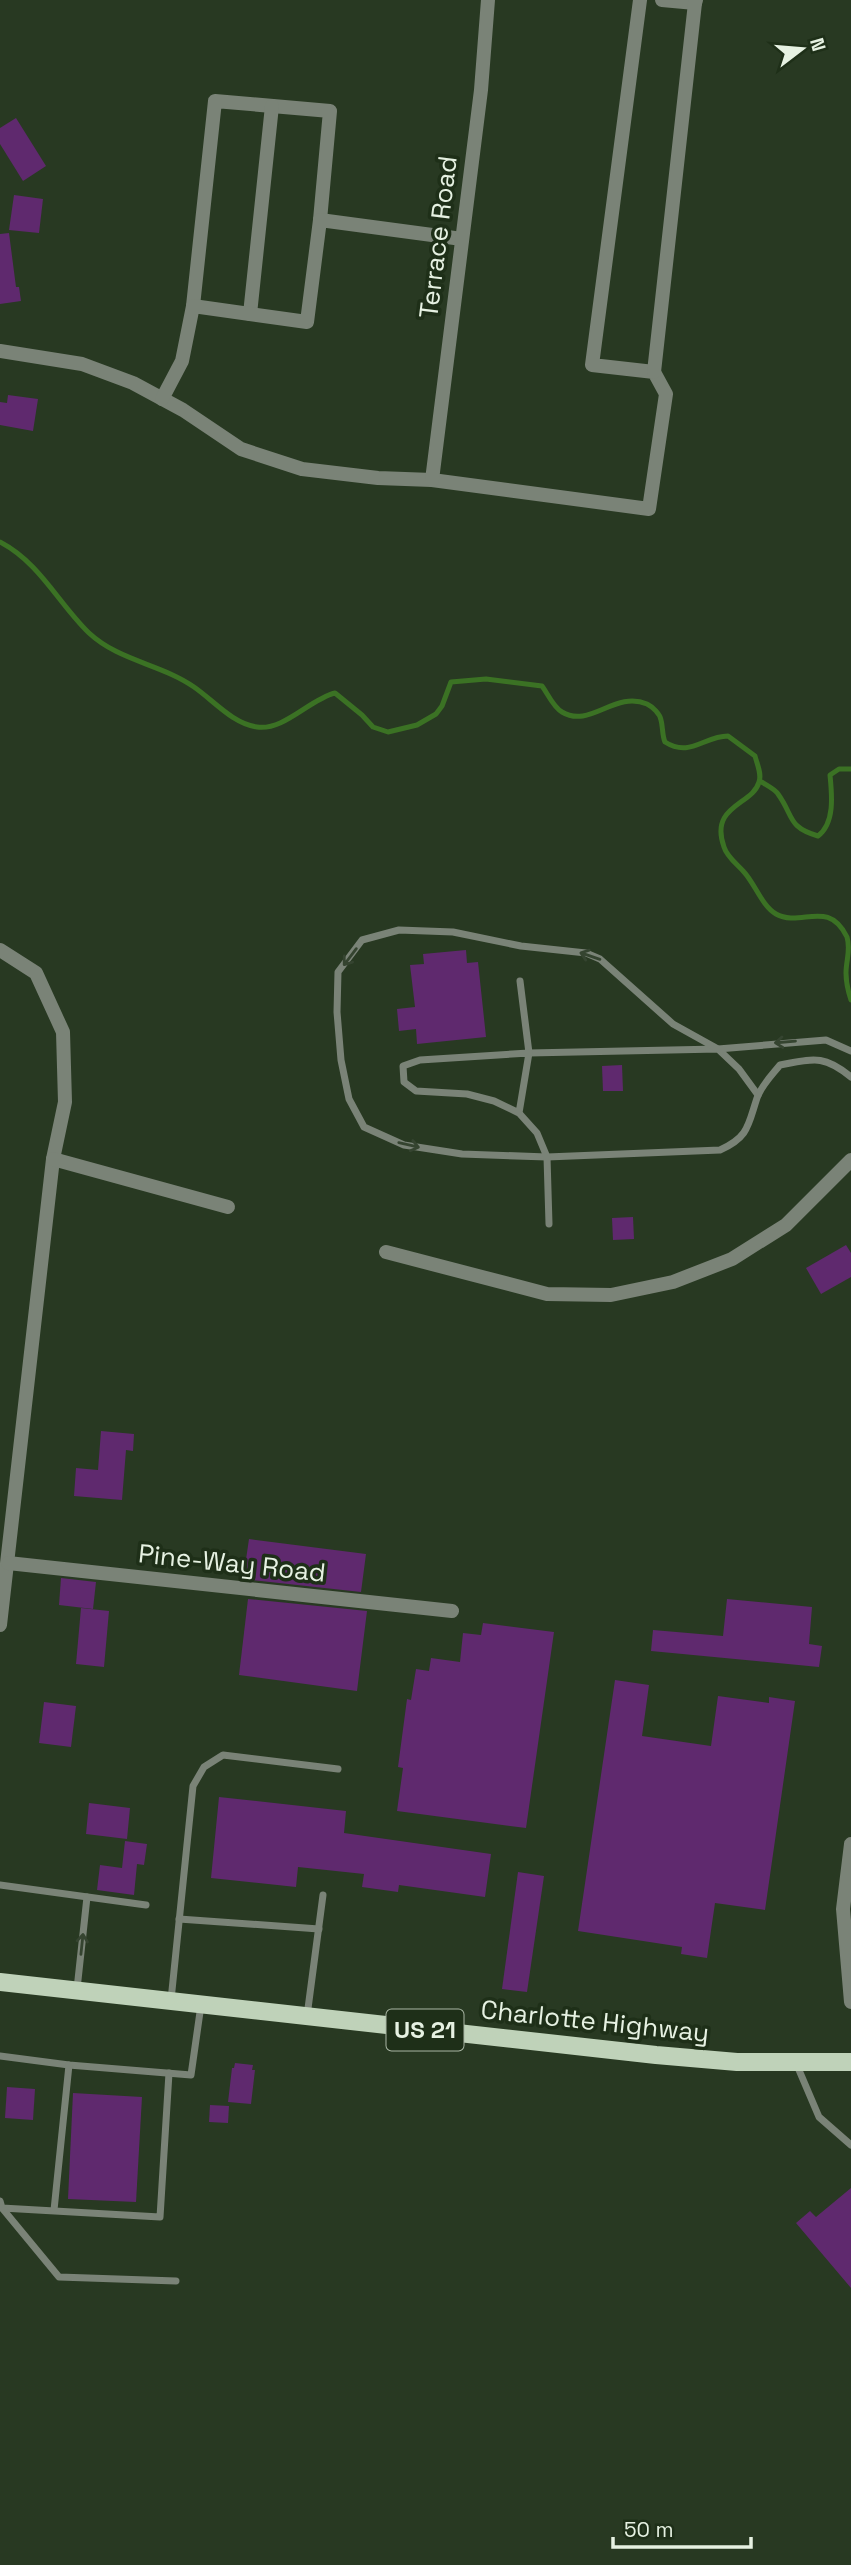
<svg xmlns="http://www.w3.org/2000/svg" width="851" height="2565" font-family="'Space Grotesk',sans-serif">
  <rect width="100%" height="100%" fill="#283922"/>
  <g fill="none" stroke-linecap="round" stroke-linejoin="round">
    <!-- stream -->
    <g stroke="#3b7224" stroke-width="5">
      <path d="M0 542C40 563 58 603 89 633 119 661 161 664 194 687 213 700 233 724 257 727 284 731 310 699 335 693L362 715 373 727 388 732 417 725 436 714 442 706 451 682 486 679 542 686C548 694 553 707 562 712 590 729 615 690 647 704 653 707 660 714 661 720 663 727 662 735 665 742 690 758 704 736 728 736L755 756C757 764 762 774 759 782 753 805 709 805 724 847 727 857 737 864 744 872 755 884 762 906 776 914 801 928 828 898 847 937 851 950 846 960 846 973 846 982 848 991 851 1000"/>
      <path d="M760 781C766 785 775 789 778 794 794 816 787 827 818 836 835 823 832 795 830 775L839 769H851"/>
    </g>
  </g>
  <!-- building -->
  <g fill="#5f296e">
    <polygon points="16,118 46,166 23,181 0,144 0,128"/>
    <polygon points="14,195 43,199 39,233 9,230"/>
    <polygon points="9,233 16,287 19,287 21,301 0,304 0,234"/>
    <polygon points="8,395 38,399 33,431 0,425 0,402 7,403"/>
    <polygon points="466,950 467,963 478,962 486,1037 417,1044 416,1029 399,1031 397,1009 415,1007 410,965 424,964 423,954"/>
    <polygon points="622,1065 623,1091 603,1091 602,1066"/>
    <polygon points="633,1217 634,1239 613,1240 612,1218"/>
    <polygon points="846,1245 851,1253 851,1277 821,1294 806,1268"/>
    <polygon points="101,1431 134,1434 133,1451 126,1450 122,1500 74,1496 76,1468 98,1470"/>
    <polygon points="249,1539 366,1554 361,1592 251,1580 252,1574 244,1573"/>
    <polygon points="61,1578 96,1582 93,1609 59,1605"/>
    <polygon points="248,1599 367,1611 357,1691 239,1675"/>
    <polygon points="727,1599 812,1607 809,1644 822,1646 819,1667 651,1651 653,1630 723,1636"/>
    <polygon points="81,1608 109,1611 104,1667 76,1664"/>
    <polygon points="483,1623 554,1632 526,1828 397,1811 403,1768 398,1767 407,1699 411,1700 416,1669 429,1671 431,1658 460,1662 463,1633 481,1635"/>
    <polygon points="615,1680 649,1685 642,1736 711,1746 718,1696 769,1703 769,1697 795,1701 765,1910 715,1903 707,1958 681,1954 682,1947 578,1931"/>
    <polygon points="44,1702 76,1706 71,1747 39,1743"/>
    <polygon points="219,1797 346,1811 344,1833 491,1854 485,1897 399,1885 398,1892 362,1887 364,1874 298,1867 296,1887 211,1878"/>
    <polygon points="89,1803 130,1808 127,1839 86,1834"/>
    <polygon points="125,1841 147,1844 144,1865 137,1864 134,1895 97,1890 100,1865 122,1868"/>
    <polygon points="518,1872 544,1876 527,1992 502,1989"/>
    <polygon points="235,2063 253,2065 252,2070 255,2070 251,2104 228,2102 232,2068 234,2068"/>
    <polygon points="7,2087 35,2089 33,2120 5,2118"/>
    <polygon points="73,2093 142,2097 136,2202 68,2199"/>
    <polygon points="210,2105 229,2106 228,2123 209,2122"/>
    <polygon points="851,2188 851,2288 796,2223 810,2211 816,2217"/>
  </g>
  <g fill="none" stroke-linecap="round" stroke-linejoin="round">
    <!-- lane -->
    <g stroke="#7a8377" stroke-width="7">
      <polyline points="520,981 529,1053 718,1049 739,1069 758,1095"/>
      <path d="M851 1051 826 1040 718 1049 673 1024 600 959 586 953 521 946 453 932 399 930 362 940 338 972 337 1012 341 1060 349 1099 364 1127 404 1145 462 1154 547 1157 720 1150C749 1137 748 1125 757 1098 761 1086 772 1075 780 1065 813 1059 823 1054 851 1077"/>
      <polyline points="519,1113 529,1053 420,1060 403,1066 404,1082 416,1091 467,1094 494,1101 519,1113 537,1133 547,1157 549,1224"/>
      <polyline points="0,1885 146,1905"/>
      <polyline points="179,1919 319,1929"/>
      <polyline points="77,1989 87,1897"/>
      <polyline points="171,2000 193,1786 204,1767 223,1755 338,1769"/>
      <polyline points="307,2016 323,1895"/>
      <polyline points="0,2056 69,2065 191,2075 201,2005"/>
      <polyline points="796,2063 819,2117 851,2145"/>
      <polyline points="0,2201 2,2208 160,2217 169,2073"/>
      <polyline points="2,2208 59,2277 176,2281"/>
      <polyline points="54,2210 69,2065"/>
    </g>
    <!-- street -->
    <g stroke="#7a8377" stroke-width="14">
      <polyline points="662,0 695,3 696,0"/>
      <polyline points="193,306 215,101 330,111 320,220"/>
      <polyline points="250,314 272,106"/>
      <polyline points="0,351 82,364 133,383 183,410 241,449 302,469 378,478 432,480 649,509 666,394 654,372 592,365 640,0"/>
      <polyline points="654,372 695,3"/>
      <polyline points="162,399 182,361 193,306 307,322 320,220 462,239"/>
      <polyline points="432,480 481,90 488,0"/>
      <polyline points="0,950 36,973 63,1032 65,1102 53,1159 0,1625"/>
      <polyline points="53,1159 228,1207"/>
      <polyline points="386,1252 547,1294 611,1295 673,1282 732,1259 786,1225 851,1160"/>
      <polyline points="8,1563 452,1611"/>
      <polyline points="851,1844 843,1909 851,2002"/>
    </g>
    <!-- primary -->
    <polyline stroke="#bfd2b9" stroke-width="18" points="0,1982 656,2055 737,2062 851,2062"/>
  </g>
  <!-- one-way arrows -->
  <defs><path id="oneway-shaft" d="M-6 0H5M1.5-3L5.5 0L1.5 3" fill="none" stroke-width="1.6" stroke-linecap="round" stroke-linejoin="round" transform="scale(1.75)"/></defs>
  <g stroke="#354430">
    <use href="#oneway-shaft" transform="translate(590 956) rotate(-161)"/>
    <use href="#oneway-shaft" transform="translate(350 957) rotate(127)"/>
    <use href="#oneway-shaft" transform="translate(785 1042) rotate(175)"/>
    <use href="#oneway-shaft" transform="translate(409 1145) rotate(13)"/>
    <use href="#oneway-shaft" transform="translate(82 1944) rotate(-84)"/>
  </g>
  <g text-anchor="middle" stroke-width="7" stroke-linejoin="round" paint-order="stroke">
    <!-- shield labels -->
    <rect fill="#1e2f18" stroke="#aab7a5" stroke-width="2" x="386.5" y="2009.5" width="77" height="41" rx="5"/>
    <g font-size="24" font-weight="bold" fill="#e6f1e2">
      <text x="425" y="2038">US 21</text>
    </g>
    <!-- street labels -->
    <g font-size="26" fill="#e6f1e2" stroke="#1e2f18">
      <text transform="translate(438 237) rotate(-83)" y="9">Terrace Road</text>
      <text transform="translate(232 1563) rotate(6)" y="9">Pine-Way Road</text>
      <text transform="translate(595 2021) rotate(6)" y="9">Charlotte Highway</text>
    </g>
  </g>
  <!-- north arrow -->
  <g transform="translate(802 49) rotate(74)" stroke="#1e2f18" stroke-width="5" paint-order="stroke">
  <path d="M0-5L12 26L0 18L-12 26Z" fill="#e6f1e2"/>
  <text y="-10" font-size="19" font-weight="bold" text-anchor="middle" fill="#e6f1e2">N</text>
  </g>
  <!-- scale -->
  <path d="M613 2537v10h138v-10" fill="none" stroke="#e6f1e2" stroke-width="3.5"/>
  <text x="624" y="2537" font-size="21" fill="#e6f1e2" stroke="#1e2f18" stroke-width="5" paint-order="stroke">50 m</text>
</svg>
